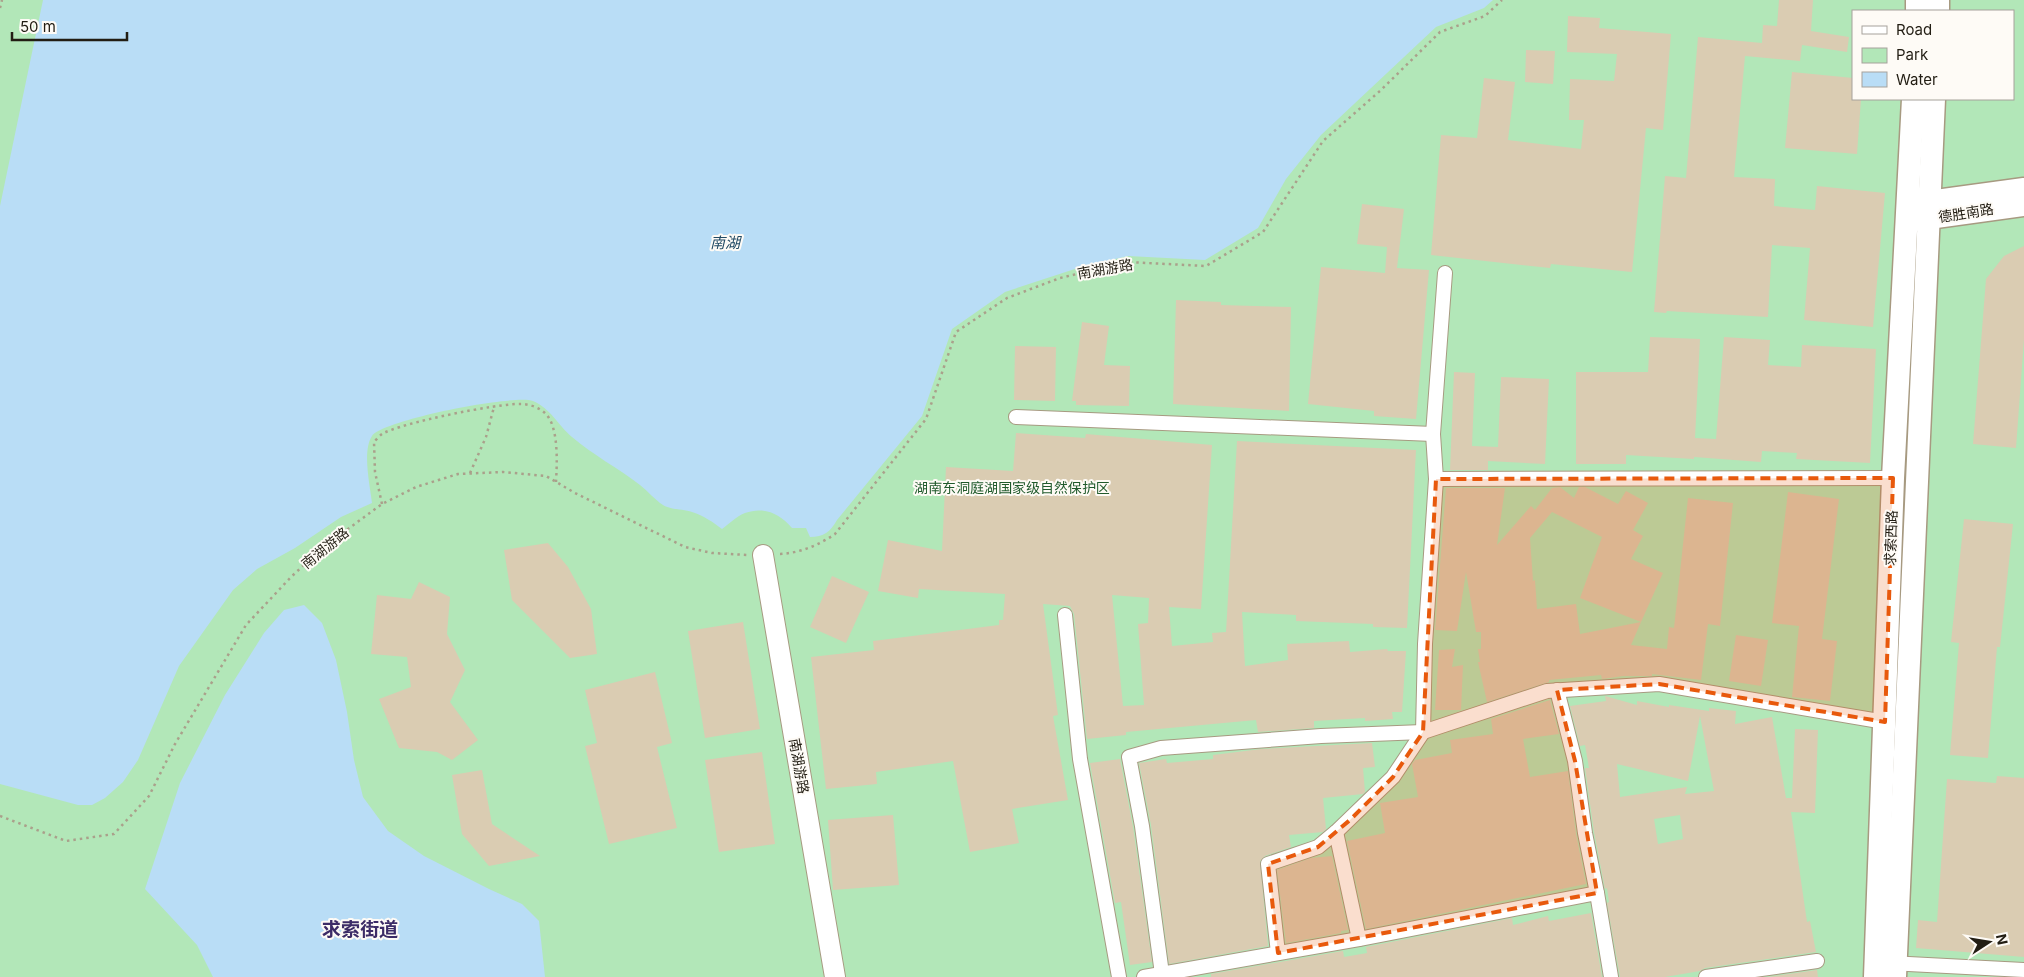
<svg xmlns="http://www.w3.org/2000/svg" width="2024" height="977" font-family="Inter,'Noto Sans SC',sans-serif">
  <rect width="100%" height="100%" fill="#fbedd2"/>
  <!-- green -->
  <path fill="#b2e7b8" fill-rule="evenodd" d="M0 0H2024V977H0ZM1853 11H2013V99H1853Z"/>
  <!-- water -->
  <g fill="#b9ddf6">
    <path d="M43 0H1493L1484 8 1436 27 1321 135 1286 179 1258 228 1205 260 1128 256 1081 267 1035 282 1005 292 952 329 922 416 837 520C830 532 824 537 810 537L806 528H792C780 514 764 506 745 513 737 516 729 524 722 529 713 522 704 516 692 512 684 509 671 510 663 505 655 500 648 491 640 485 618 468 593 455 572 437 558 425 551 409 533 401 514 394 382 420 372 436 362 451 370 485 372 503L341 517 295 548 257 569 233 590 179 666 138 760 123 782 105 798 92 805H78L0 784V206Z"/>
    <polygon points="304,605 322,623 336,660 347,712 354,760 363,797 388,831 424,856 489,889 522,904 539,921 545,977 213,977 197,945 145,889 180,783 225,695 264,633 284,610"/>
  </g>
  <!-- building -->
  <g fill="#daccb2" fill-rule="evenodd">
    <polygon points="1779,0 1813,0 1811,31 1849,37 1847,52 1802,45 1800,61 1745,56 1734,177 1775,179 1774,206 1815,210 1817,186 1885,193 1873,327 1804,320 1810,248 1772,245 1768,317 1667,311 1666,313 1654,312 1665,176 1686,178 1698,37 1762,43 1763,25 1777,26"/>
    <polygon points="1568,16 1600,18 1599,28 1671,34 1663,130 1646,128 1632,272 1551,264 1550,268 1431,255 1441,135 1477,138 1484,78 1515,82 1508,140 1581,149 1584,120 1569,120 1570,79 1614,81 1617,54 1567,52"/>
    <polygon points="1526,50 1555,51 1553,84 1525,82"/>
    <polygon points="1792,72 1853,78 1853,99 1861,99 1857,154 1785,148"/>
    <polygon points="1362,204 1404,209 1397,268 1429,270 1416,419 1374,416 1374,411 1308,404 1321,267 1385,273 1387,247 1357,244"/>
    <polygon points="2024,246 2024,339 2016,448 1973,444 1986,279 2004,256"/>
    <polygon points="1176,300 1221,302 1221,305 1291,307 1289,411 1173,404"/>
    <polygon points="1082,322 1109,326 1104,365 1130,366 1129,406 1076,405 1076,401 1072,401"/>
    <polygon points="1650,337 1700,339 1695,438 1716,439 1724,337 1770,340 1768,365 1801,367 1802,345 1876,349 1870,463 1796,459 1797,453 1762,451 1761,462 1694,457 1694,459 1626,455 1626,464 1576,464 1576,372 1648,372"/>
    <polygon points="1015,346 1056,347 1055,401 1014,400"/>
    <polygon points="1454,372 1475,373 1472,446 1498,447 1501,377 1549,379 1545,464 1488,461 1488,470 1450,470"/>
    <path d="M1016 433 1085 438 1086 434 1212 445 1201 609 1169 607 1172 646 1213 642 1212 633 1226 632 1237 441 1416 450 1407 628 1373 627V624L1296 621V615L1242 612 1245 666 1288 660 1287 644 1349 641 1350 652 1387 649 1388 651H1406L1402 712H1392L1393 719 1365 721V718L1314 721V728L1258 732 1256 720 1126 732V735L1087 739 1074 614 1070 606 1043 604 1058 715 1053 716 1068 800 1012 809 1019 843 970 852 953 761 876 772 877 784 826 789 811 657 874 650 873 641 999 625V620H1003L1005 594 919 589 918 598 878 591 888 540 942 551 946 467 1013 471ZM1112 595 1149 598 1148 623 1138 624 1144 705 1123 706Z"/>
    <polygon points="1560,487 1574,498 1579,487 1585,487 1618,504 1626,491 1648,503 1633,530 1643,536 1631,559 1663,573 1641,622 1580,598 1602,537 1552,512 1530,538 1533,581 1535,580 1537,609 1576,604 1580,634 1641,622 1631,645 1667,649 1669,627 1674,628 1688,498 1733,503 1720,626 1708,624 1701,680 1652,674 1652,676 1623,676 1602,679 1601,675 1549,680 1549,682 1487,702 1478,662 1480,662 1478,649 1481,649 1481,632 1476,632 1466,572 1457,631 1435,630 1446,488 1505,488 1497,545 1531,506 1535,510 1552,488"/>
    <polygon points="1788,492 1839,499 1822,639 1837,641 1830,701 1792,697 1799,626 1772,623"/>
    <polygon points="1964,519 2013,524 2000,647 1997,647 1988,758 1950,755 1959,643 1951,642"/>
    <polygon points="548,543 568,567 591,609 597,654 570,658 512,600 504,550"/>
    <polygon points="832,576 869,592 846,643 810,627"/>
    <polygon points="419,582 450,597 447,634 465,670 450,702 478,740 452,760 437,752 399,748 379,699 411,687 407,657 371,654 377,595 411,599"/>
    <polygon points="743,622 760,729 705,738 688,631"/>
    <polygon points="1736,635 1768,640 1761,686 1729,681"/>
    <polygon points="1455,649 1452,667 1463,665 1461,710 1435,710 1439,650"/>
    <polygon points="655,672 672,743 657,747 677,828 609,844 585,746 597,743 585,690"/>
    <path d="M1605 696 1637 705V701L1669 707V705L1709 711V708L1736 711 1735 724 1772 717 1786 798H1792L1795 729 1818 730 1815 813 1791 812 1807 922 1810 921 1816 952 1705 968 1700 971 1665 977H1620L1607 903 1609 902 1607 888 1605 889 1594 832 1585 768H1589L1585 745 1580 746 1570 706 1606 701ZM1700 716 1714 791 1685 794 1687 787 1620 797 1617 764 1688 781ZM1680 815 1683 839 1658 844 1654 819Z"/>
    <polygon points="1550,700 1559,734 1523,739 1530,777 1568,771 1576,834 1586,884 1366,929 1347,841 1385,833 1380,803 1418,797 1412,764 1415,760 1452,753 1450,740 1493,734 1491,719"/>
    <polygon points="1372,743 1375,767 1363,768 1365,792 1363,794 1323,798 1326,829 1323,832 1289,835 1291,847 1265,856 1260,861 1268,946 1169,964 1151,825 1139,763 1166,759 1167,763 1213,759 1213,755 1261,749"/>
    <polygon points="762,752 775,844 719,852 705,760"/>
    <polygon points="1120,759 1133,827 1152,962 1130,965 1121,902 1115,903 1090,763"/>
    <polygon points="482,770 492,824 540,856 489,866 462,834 452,775"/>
    <polygon points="1997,776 2024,778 2024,957 1916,948 1918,920 1937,922 1947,779 1996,783"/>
    <polygon points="893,815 899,885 833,890 828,820"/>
    <polygon points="1332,856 1348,930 1341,931 1341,933 1286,943 1277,870 1311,858"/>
    <polygon points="1591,913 1602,977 1211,977 1211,974 1343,951 1344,957 1367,953 1366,947 1512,918 1513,925 1548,916 1549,921"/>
    <polygon points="1817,970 1818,977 1767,977"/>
  </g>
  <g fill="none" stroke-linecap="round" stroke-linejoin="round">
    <defs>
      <g id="street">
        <polyline points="1016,417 1433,434"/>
        <polyline points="1436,479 1893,478"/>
        <polyline points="1065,615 1080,759 1119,977"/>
        <polyline points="1557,690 1575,761 1585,833 1597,893"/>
        <polyline points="1336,832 1359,939"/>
        <polyline points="1278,953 1268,864 1318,847 1336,832 1393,777 1423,732 1425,644 1436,479 1433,434 1445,273"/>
        <polyline points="1889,963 2024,970"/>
        <polyline points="1162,974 1142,826 1129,757 1161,748 1321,736 1423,732 1547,691 1659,684 1885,722"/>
        <polyline points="1144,977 1359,939 1597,893 1611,977"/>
        <polyline points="1706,977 1817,961"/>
      </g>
      <polyline id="secondary" points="763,555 835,977"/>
      <g id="primary">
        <polyline points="1917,11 1917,0"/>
        <polyline points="1938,11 1938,0"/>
        <polyline points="1914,204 2024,189"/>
        <polyline points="1914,220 2024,205"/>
        <polyline points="1875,977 1893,478 1913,99"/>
        <polyline points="1895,977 1934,99"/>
      </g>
    </defs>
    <!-- street casing -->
    <use href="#street" stroke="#a79a81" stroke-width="16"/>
    <!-- secondary casing -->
    <use href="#secondary" stroke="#a79a81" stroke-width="22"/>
    <!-- primary casing -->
    <use href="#primary" stroke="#a79a81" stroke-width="25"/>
    <!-- path -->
    <g stroke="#aaa08b" stroke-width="2.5" stroke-dasharray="2.5 4" stroke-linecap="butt">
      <polyline points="0,8 2,0"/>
      <polyline points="470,473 486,437 494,407"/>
      <path d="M382 504 375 472 374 442C376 440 379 436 382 434 400 423 499 403 521 404 530 404 540 408 546 414 559 428 557 464 556 482"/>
      <path d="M780 554C800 553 819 545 835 534L926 419 956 332 1007 298 1060 278 1127 262 1206 266 1263 232 1323 141 1381 90 1440 32 1485 16 1502 0"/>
      <polyline points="0,816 66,841 114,834 149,796 175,744 246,625 291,577 322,548 382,504 416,487 458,474 503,472 546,476 575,493 685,547 712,553 747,555"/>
    </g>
    <!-- street -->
    <use href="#street" stroke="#fff" stroke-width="14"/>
    <!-- secondary -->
    <use href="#secondary" stroke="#fff" stroke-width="20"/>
    <!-- primary -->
    <use href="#primary" stroke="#fff" stroke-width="22"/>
  </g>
  <!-- marked area -->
  <path fill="#e8590c" fill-opacity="0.2" stroke="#e8590c" stroke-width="4" stroke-dasharray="10 6" stroke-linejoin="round" d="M1893 478 1885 722 1659 684 1557 690 1575 761 1597 893 1278 953 1268 864 1318 847 1350 820 1393 777 1423 732 1436 479Z"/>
  <g text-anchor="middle" stroke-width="4" stroke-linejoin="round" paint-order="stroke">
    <!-- street labels -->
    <g font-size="14" fill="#221d13" stroke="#fefbf6">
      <text transform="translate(1966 213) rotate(-9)" y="5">德胜南路</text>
      <text transform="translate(1105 269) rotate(-10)" y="5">南湖游路</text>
      <text transform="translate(1891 538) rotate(-88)" y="5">求索西路</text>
      <text transform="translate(325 548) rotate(-39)" y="5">南湖游路</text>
      <text transform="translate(799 766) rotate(80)" y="5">南湖游路</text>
    </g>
    <!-- park labels -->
    <g font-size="14" fill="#205a2c" stroke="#fefbf6">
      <text x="1012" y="493">湖南东洞庭湖国家级自然保护区</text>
    </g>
    <!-- water labels -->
    <g font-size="15" font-style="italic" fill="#224b65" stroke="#fefbf6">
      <text x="725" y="248">南湖</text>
    </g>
    <!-- district labels -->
    <g font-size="19" font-weight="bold" fill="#3c2c67" stroke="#fefbf6">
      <text x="360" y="936">求索街道</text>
    </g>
  </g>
  <!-- legend -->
  <rect x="1852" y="10" width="162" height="90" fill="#fefbf6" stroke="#a6a29b"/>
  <rect x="1862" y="26" width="25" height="8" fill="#ffffff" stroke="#a6a29b"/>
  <text x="1896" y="35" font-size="15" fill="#221d13">Road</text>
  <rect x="1862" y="48" width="25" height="15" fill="#b2e7b8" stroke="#a6a29b"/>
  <text x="1896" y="60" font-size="15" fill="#221d13">Park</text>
  <rect x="1862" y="72" width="25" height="15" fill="#b9ddf6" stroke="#a6a29b"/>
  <text x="1896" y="85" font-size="15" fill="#221d13">Water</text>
  <!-- north arrow -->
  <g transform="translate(1989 942) rotate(78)" stroke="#fefbf6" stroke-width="4" paint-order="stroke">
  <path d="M0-4L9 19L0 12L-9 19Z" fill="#221d13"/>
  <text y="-8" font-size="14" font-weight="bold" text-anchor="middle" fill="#221d13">N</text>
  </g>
  <!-- scale -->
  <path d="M12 32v8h115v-8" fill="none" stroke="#221d13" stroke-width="2.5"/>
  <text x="20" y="32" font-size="15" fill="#221d13" stroke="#fefbf6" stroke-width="4" paint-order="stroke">50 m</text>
</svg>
